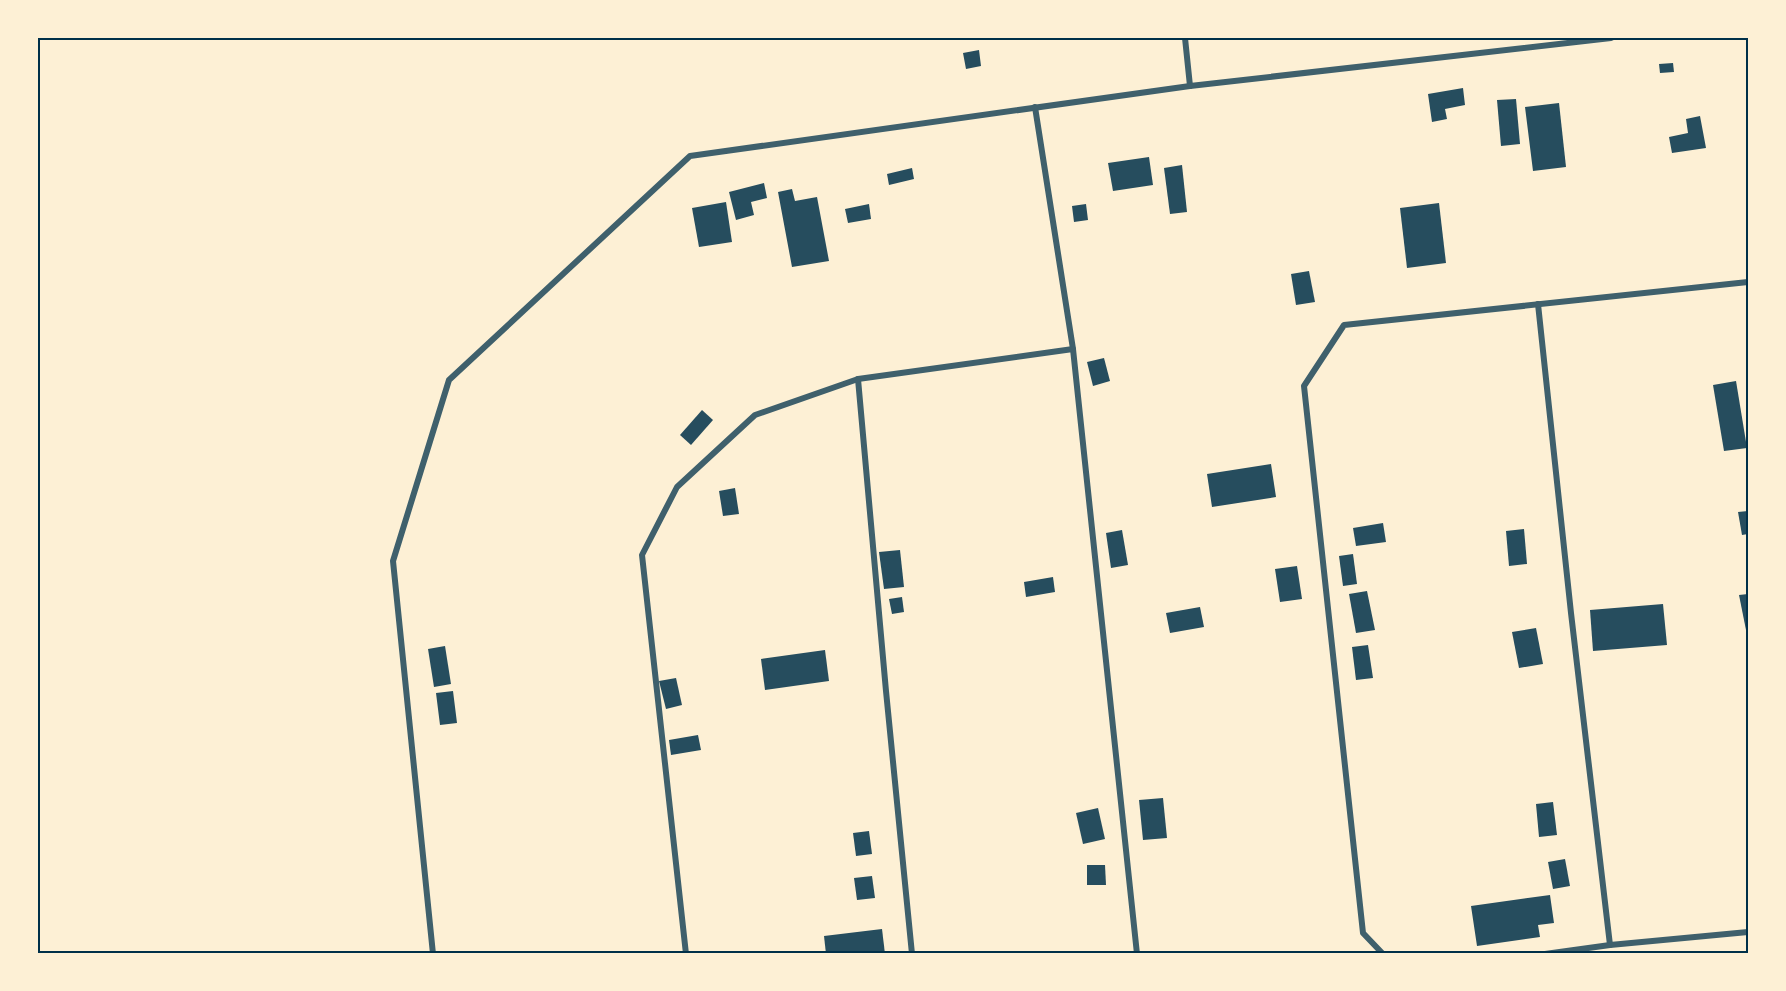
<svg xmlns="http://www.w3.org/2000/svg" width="1786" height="991" font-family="Roboto,sans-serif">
  <rect width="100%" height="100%" fill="#fdf0d5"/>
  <!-- building -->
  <g fill="#264d5e">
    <polygon points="979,50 981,66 966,69 963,53"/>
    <polygon points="1673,63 1674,72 1660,73 1659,64"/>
    <polygon points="1463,88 1465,105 1445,109 1447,119 1432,122 1428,94"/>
    <polygon points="1516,99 1520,144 1501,146 1497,100"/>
    <polygon points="1559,103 1566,167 1533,171 1525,107"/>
    <polygon points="1700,116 1706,148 1672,153 1669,137 1688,133 1686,119"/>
    <polygon points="1149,157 1153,185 1113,191 1108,163"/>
    <polygon points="1182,165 1187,212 1170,214 1164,168"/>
    <polygon points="912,168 914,179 889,185 887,174"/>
    <polygon points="764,183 767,198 751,202 754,215 736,220 729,192"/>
    <polygon points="792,189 795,201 817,197 829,261 792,267 778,192"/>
    <polygon points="726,202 732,242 699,247 692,208"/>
    <polygon points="1439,203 1446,263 1407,268 1400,208"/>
    <polygon points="869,204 871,219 848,223 845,209"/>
    <polygon points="1086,204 1088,220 1074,222 1072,206"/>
    <polygon points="1309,271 1315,302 1296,305 1291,274"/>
    <polygon points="1104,358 1110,381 1093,386 1087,362"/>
    <polygon points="1736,381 1747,448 1724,451 1713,385"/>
    <polygon points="702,410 713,420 691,445 680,435"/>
    <polygon points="1271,464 1276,497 1212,507 1207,474"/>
    <polygon points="735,488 739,514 723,516 719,491"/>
    <polygon points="1748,511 1748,534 1742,535 1738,512"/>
    <polygon points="1383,523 1386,542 1356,546 1353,528"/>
    <polygon points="1524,529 1527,564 1509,566 1506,531"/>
    <polygon points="1122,530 1128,565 1111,568 1106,533"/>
    <polygon points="900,550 904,587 884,589 879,552"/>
    <polygon points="1353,554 1357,584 1343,586 1339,556"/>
    <polygon points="1297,566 1302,599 1280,602 1275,569"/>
    <polygon points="1053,577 1055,592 1026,597 1024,582"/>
    <polygon points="1367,591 1375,630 1356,633 1349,594"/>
    <polygon points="1748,594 1748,629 1746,630 1739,595"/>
    <polygon points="902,597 904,612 892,614 889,599"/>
    <polygon points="1663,604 1667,645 1593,651 1590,610"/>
    <polygon points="1200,607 1204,627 1170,633 1166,613"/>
    <polygon points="1536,628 1543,664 1519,668 1512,632"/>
    <polygon points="1368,645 1373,678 1356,680 1352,647"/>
    <polygon points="445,646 451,684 434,687 428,649"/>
    <polygon points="825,650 829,681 765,690 761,659"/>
    <polygon points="676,678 682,705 666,709 659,681"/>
    <polygon points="453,691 457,723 440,725 436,693"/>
    <polygon points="698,735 701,750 671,755 669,740"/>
    <polygon points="1163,798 1167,838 1143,840 1139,800"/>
    <polygon points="1553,802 1557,835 1539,837 1536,804"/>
    <polygon points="1098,808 1105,839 1083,844 1076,813"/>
    <polygon points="869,831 872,854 856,856 853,833"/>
    <polygon points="1565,859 1570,886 1553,889 1548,862"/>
    <polygon points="1087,865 1105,865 1106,885 1087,885"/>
    <polygon points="872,876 875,898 857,900 854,878"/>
    <polygon points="1550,895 1554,923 1538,925 1540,937 1477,946 1471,906"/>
    <polygon points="882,929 885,954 826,954 824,936"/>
  </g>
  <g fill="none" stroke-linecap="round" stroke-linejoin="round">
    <!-- minor -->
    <g stroke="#3f606c" stroke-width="6">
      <polyline points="1185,38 1190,86"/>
      <polyline points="1035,107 1073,349"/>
      <polyline points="1538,304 1571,613 1610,945"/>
      <polyline points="858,379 886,691 912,954"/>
      <polyline points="433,954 393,561 449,380 690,156 1190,86 1611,38"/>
      <polyline points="686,954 642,555 677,487 755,415 858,379 1073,349 1137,954"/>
      <polyline points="1383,954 1363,933 1304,386 1344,325 1748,282"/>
      <polyline points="1545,954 1610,945 1748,932"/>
    </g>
  </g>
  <!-- border -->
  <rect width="1786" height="991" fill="none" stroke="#fdf0d5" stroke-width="78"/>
  <rect x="39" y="39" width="1708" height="913" fill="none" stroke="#003049" stroke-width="2"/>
</svg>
